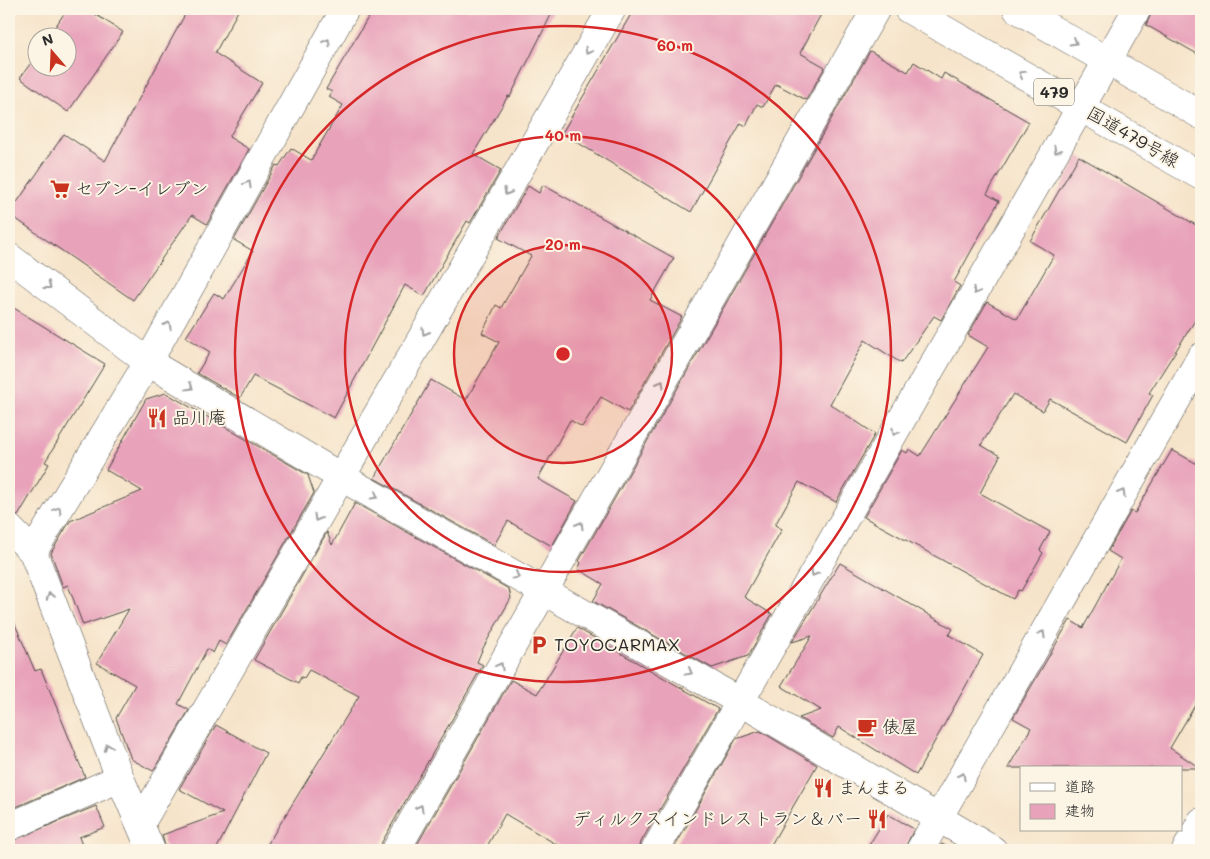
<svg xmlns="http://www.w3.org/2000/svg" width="1210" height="859" font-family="Mali,'Klee One',sans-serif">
  <rect width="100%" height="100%" fill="#fcf5e5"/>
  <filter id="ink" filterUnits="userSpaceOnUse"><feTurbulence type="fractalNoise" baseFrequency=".02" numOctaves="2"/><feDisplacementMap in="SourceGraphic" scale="10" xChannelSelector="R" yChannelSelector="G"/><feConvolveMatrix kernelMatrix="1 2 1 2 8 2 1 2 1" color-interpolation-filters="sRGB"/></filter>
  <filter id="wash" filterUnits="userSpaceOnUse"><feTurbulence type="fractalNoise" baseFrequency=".0096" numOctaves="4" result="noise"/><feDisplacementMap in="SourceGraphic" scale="20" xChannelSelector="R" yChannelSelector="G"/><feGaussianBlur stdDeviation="1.12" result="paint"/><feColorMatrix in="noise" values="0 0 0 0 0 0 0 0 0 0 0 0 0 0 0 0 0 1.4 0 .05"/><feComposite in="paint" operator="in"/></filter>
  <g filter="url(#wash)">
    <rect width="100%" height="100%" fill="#f6e4ca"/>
    <g id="blocks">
      <!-- building -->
      <g fill="#e8a3bb">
        <polygon points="67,9 87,9 123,32 68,112 20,78 38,53 38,68 68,68 68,38 48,38"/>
        <polygon points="188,9 239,9 215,53 262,83 229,137 249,149 207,224 192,215 133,300 9,214 64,134 105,161"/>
        <polygon points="373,9 554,9 510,97 508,96 473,154 501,170 470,223 467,221 424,296 405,285 334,418 253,376 240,398 197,373 210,352 186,337 214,293 224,299 253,251 234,240 276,165 279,166 291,148 311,160 343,105 329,97 332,92 326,89"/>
        <polygon points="634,9 824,9 800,53 825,67 806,100 776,84 763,107 757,104 746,126 741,123 691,212 562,133"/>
        <polygon points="1153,9 1201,9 1201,56 1146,25"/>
        <polygon points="870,51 908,72 914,62 941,79 944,73 1029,122 987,194 999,201 954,282 960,286 941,320 934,316 901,363 865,340 830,404 875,434 836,502 799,482 775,525 782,529 744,597 772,614 748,656 712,668 593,601 603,584 578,569 581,563 579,561"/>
        <polygon points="1079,156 1201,228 1201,311 1149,393 1153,395 1127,442 1050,399 1043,411 1013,394 981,445 1000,456 980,493 1050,532 1040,550 1043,553 1021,591 1018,590 1013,599 864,517 902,450 907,453 909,449 920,456 988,347 968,335 987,302 1017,319 1054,255 1030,241"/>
        <polygon points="543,185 674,258 650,300 682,317 628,412 601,397 582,427 570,420 538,479 577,501 552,546 508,521 494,545 374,478 431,380 466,400 499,342 482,333 496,305 501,308 531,256 498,238 528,186 539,193"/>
        <polygon points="9,305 105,364 45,462 49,464 18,516 9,513"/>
        <polygon points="166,393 308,475 314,493 226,645 219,641 213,653 207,649 178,704 189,710 153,771 131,759 116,718 135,685 97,663 129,609 83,625 68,585 63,587 51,553 70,521 142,491 106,470 146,399"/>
        <polygon points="1172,450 1201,466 1201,695 1170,748 1200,768 1008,768 1031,728 1013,718 1070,620 1083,628 1121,559 1108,551 1131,511 1135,513"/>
        <polygon points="355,503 509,589 511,598 482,650 477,662 483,665 382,842 380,850 264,850 359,696 309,670 304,678 301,677 298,683 254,660 327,532 332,545"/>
        <polygon points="840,563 953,629 949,635 983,655 916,775 839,727 833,738 799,718 821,710 781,686 812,636 792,642"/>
        <polygon points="9,610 35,671 41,669 85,777 9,810"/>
        <polygon points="577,628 718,709 641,842 639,850 566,850 505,814 485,850 414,850 511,680 537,694"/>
        <polygon points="216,725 266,753 216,850 166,850 162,835 223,813 179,789"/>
        <polygon points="760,731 817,765 768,850 673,850 736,739"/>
        <polygon points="96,806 105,827 79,837 84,850 9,850 9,842"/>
        <polygon points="888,814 914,829 904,850 866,850"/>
        <polygon points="942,844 953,850 938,850"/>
      </g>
    </g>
  </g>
  <g filter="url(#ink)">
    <use href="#blocks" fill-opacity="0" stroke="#494743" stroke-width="1"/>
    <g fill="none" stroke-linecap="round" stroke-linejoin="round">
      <defs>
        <g id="street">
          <polyline points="9,257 148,362 341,477 741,702 993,850"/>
          <polyline points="9,528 33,552 120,778 151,850"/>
          <polyline points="33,552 148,362 345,9"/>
          <polyline points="141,823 612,9"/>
          <polyline points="9,827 120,778"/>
          <polyline points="396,850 876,9"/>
          <polyline points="655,850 1137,9"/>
          <polyline points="920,850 1201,357"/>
          <polyline points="1186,850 1201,822"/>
        </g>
        <g id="highway">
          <polyline points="908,9 1201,176"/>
          <polyline points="1017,9 1201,115"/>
        </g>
      </defs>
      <!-- street casing -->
      <use href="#street" stroke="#494743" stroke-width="29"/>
      <!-- highway casing -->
      <use href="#highway" stroke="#494743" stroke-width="29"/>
      <!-- street -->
      <use href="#street" stroke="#fff" stroke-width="28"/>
      <!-- highway -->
      <use href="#highway" stroke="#fff" stroke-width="28"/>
    </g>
    <!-- one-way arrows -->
    <defs><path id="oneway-chevron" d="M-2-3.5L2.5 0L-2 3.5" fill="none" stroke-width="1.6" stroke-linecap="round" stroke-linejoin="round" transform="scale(1.25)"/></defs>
    <g stroke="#a0a0a0">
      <use href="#oneway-chevron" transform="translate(327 42) rotate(-61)"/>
      <use href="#oneway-chevron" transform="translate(1074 42) rotate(30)"/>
      <use href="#oneway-chevron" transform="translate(588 51) rotate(120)"/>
      <use href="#oneway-chevron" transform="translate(1022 74) rotate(-150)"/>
      <use href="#oneway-chevron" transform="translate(1057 150) rotate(120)"/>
      <use href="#oneway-chevron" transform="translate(248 184) rotate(-61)"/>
      <use href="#oneway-chevron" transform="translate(507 192) rotate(120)"/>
      <use href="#oneway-chevron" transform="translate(48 286) rotate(37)"/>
      <use href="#oneway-chevron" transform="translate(976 291) rotate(120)"/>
      <use href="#oneway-chevron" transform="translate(168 325) rotate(-61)"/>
      <use href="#oneway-chevron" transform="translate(425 332) rotate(120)"/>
      <use href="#oneway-chevron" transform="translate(661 384) rotate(-60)"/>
      <use href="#oneway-chevron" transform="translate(190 387) rotate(31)"/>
      <use href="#oneway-chevron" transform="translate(895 432) rotate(120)"/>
      <use href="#oneway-chevron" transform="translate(1122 493) rotate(-60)"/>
      <use href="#oneway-chevron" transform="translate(375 496) rotate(29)"/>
      <use href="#oneway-chevron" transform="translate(58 510) rotate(-59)"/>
      <use href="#oneway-chevron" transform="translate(317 518) rotate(120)"/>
      <use href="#oneway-chevron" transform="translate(580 525) rotate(-60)"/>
      <use href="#oneway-chevron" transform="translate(814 573) rotate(120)"/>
      <use href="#oneway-chevron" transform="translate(516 576) rotate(29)"/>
      <use href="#oneway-chevron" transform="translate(50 596) rotate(-111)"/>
      <use href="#oneway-chevron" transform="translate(1042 634) rotate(-61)"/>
      <use href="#oneway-chevron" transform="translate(500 666) rotate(-61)"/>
      <use href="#oneway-chevron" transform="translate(689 672) rotate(29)"/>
      <use href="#oneway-chevron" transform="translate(108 747) rotate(-111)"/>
      <use href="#oneway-chevron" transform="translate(962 776) rotate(-61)"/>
      <use href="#oneway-chevron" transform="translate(420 808) rotate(-61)"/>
    </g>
  </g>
  <!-- distance rings -->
  <circle cx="563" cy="354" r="109" fill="#d62828" fill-opacity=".12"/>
  <g fill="none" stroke="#d62828" stroke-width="2.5">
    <circle cx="563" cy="354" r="109"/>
    <circle cx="563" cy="354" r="218"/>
    <circle cx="563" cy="354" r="328"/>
  </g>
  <!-- icons -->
  <defs>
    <symbol id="supermarket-bare" viewBox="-9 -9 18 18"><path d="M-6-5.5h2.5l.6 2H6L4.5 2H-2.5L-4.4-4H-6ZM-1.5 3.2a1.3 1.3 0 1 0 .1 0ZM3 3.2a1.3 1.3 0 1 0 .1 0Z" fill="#c8321e" stroke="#fcf5e5" stroke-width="2.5" paint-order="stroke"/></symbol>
    <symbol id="restaurant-bare" viewBox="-9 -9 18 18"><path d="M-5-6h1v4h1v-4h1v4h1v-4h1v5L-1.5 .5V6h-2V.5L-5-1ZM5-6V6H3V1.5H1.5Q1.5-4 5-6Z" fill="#c8321e" stroke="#fcf5e5" stroke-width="2.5" paint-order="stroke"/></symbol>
    <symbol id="parking-bare" viewBox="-9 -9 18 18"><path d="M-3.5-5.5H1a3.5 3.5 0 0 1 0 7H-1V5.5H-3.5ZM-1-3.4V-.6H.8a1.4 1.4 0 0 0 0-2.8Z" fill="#c8321e" stroke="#fcf5e5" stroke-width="2.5" paint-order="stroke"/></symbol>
    <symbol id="cafe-bare" viewBox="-9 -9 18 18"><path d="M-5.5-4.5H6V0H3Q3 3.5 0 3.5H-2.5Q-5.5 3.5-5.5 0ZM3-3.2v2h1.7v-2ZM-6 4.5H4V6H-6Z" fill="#c8321e" stroke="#fcf5e5" stroke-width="2.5" paint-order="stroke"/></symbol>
  </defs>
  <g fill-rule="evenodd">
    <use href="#supermarket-bare" x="46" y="175" width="28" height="28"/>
    <use href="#restaurant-bare" x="143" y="404" width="28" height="28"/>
    <use href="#parking-bare" x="525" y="631" width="28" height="28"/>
    <use href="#cafe-bare" x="853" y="713" width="28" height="28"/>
    <use href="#restaurant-bare" x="809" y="774" width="28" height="28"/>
    <use href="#restaurant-bare" x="863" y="805" width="28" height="28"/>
  </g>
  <g text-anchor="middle" stroke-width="4" stroke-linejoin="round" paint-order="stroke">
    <!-- shield labels -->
    <rect fill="#fcf5e5" stroke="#6a6863" stroke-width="1" x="1034" y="78.5" width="40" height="27" rx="4"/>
    <g font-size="16" font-weight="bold" fill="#2b2b2b">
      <text x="1054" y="98">479</text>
    </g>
    <!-- street labels -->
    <g font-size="18" fill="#2b2b2b" stroke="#fcf5e5">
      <text transform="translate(1133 137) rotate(30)" y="6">国道479号線</text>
    </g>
    <!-- poi labels -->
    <g font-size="18" fill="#2b2b2b" stroke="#fcf5e5" text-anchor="start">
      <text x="75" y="195">セブン-イレブン</text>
      <text x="172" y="424">品川庵</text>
      <text x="554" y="651">TOYOCARMAX</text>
      <text x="882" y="733">俵屋</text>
      <text x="838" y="794">まんまる</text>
      <text x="862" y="825" text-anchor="end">ディルクスインドレストラン＆バー</text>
    </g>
  </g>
  <circle cx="563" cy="354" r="8" fill="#d62828" stroke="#fcf5e5" stroke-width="2.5"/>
  <g font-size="15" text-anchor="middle" font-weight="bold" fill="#d62828" stroke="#fcf5e5" stroke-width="4" stroke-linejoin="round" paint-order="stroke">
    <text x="675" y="51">60 m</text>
    <text x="563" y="141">40 m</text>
    <text x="563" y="250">20 m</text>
  </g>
  <!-- margin -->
  <rect width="1210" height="859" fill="none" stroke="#fcf5e5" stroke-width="30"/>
  <!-- legend -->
  <rect x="1020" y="766" width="162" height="65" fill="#fcf5e5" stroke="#a8a49b"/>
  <rect x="1030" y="783" width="25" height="8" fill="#ffffff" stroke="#a8a49b"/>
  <text x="1065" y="792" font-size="15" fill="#2b2b2b">道路</text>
  <rect x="1030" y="804" width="25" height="15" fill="#e8a3bb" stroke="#a8a49b"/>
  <text x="1065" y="816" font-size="15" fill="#2b2b2b">建物</text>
  <!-- north arrow -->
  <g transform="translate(52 52) rotate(341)"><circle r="24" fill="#fcf5e5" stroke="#a8a49b"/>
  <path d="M0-4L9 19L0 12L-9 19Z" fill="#c8321e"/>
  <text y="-8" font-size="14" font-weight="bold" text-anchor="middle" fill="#2b2b2b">N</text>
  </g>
</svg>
